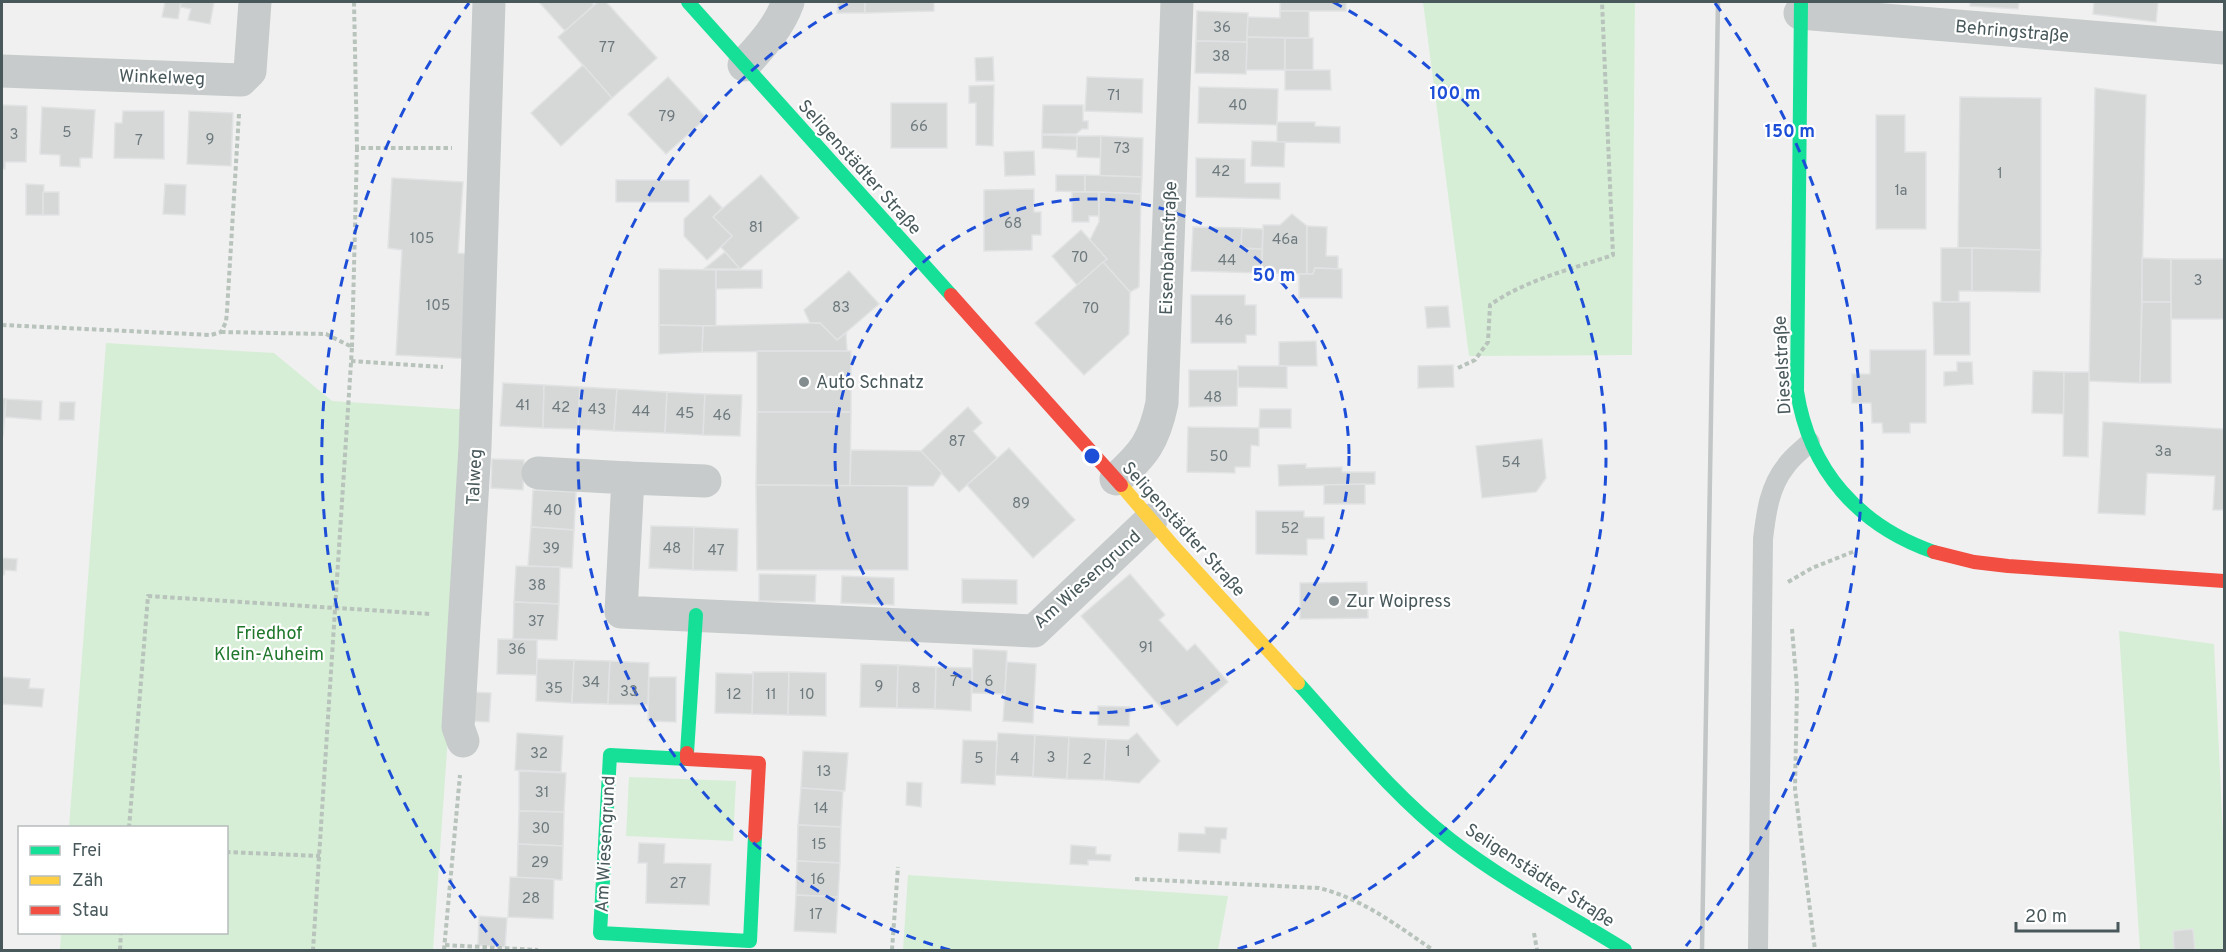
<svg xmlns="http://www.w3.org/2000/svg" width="2226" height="952" font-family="Overpass,sans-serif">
  <rect width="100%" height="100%" fill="#f0f0f0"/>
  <!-- green -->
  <g fill="#d6eed6">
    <polygon points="1423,2 1635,2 1632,355 1469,356"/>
    <polygon points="106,343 274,353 332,401 471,410 433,950 60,950 61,933 226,932 226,828 69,827"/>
    <polygon points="2119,631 2214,644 2224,858 2224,950 2140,950"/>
    <polygon points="629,777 736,781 733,841 626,836"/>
    <polygon points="908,875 1228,896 1218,950 903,950"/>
  </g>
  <!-- building -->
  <g fill="#d6d8d8" stroke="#e1e2e3" stroke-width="1.5">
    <polygon points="165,2 181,2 178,19 162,17"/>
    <polygon points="181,2 214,2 210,24 188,20 191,9 180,7"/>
    <polygon points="539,2 591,2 594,5 565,31"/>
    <polygon points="598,2 606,2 657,58 612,98 558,37"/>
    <polygon points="838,2 865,2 865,13 837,13"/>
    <polygon points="865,2 934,2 934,11 865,13"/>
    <rect x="1280" y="2" width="66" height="9"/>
    <polygon points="1970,2 2019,2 2018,9 1970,6"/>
    <polygon points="2094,2 2158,2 2156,22 2093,14"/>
    <polygon points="1197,11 1248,13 1247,42 1196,41"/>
    <polygon points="1280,11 1309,11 1309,38 1247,37 1248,17 1280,18"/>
    <polygon points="1247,37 1285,38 1285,70 1246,70"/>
    <rect x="1285" y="38" width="28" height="32"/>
    <polygon points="1196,41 1247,42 1246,74 1195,73"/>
    <polygon points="993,57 994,81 976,81 975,58"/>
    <polygon points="583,65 612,98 561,146 531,113"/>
    <polygon points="1285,70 1330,70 1331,90 1285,90"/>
    <polygon points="668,77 706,118 666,154 628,114"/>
    <polygon points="1087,77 1143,79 1142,113 1085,111"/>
    <polygon points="994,85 993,146 976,145 976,103 969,103 969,86"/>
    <polygon points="1199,87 1278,89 1277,125 1198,123"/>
    <polygon points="2095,88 2146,95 2140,383 2089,381"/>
    <polygon points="1960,97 2041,98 2041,250 1958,248"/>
    <rect x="891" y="103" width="56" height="45"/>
    <polygon points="2,105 27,106 26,162 5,162 5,169 2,169"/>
    <polygon points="1043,105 1083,105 1083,121 1088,121 1088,129 1082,129 1076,134 1042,134"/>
    <polygon points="42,107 95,110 92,158 80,158 80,167 60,166 60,155 40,154"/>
    <polygon points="123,111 164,111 164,159 114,158 115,123 122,123"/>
    <polygon points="189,111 233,113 231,166 187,164"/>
    <polygon points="1876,115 1905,115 1905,152 1926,152 1926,229 1876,229"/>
    <polygon points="1277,122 1315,122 1315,126 1340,127 1340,143 1277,142"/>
    <polygon points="1042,135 1077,136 1077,150 1042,148"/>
    <polygon points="1077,136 1101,136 1101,158 1077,157"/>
    <polygon points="1101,136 1143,138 1142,177 1100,176"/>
    <polygon points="1252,141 1285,142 1284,167 1251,166"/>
    <polygon points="1034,151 1035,175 1005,176 1004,152"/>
    <polygon points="1196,158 1245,159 1245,183 1280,183 1280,199 1196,197"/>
    <polygon points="761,175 799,218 740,269 721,247 732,236 713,217"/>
    <polygon points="1056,175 1085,175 1085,192 1056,191"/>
    <polygon points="1085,175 1142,177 1141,194 1085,192"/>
    <polygon points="392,178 463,182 458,253 479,255 473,359 396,355 402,250 388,248"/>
    <rect x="616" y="180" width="73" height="22"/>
    <polygon points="26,184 44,185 43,215 26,215"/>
    <polygon points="165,184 186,185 185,215 163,214"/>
    <polygon points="1034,189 1034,212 1041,212 1041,235 1032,235 1032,250 984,251 984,190"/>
    <rect x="43" y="192" width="16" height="23"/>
    <polygon points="1072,192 1099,192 1099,216 1089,216 1089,222 1072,222"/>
    <polygon points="1099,192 1141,194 1139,287 1130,292 1103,262 1107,259 1090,240 1099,222"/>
    <polygon points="710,195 722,208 713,217 732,236 707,260 684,236 684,219"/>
    <polygon points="1292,214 1307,226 1307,274 1262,273 1263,225 1280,225"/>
    <polygon points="1307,226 1327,227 1326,256 1338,256 1338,269 1315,268 1313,274 1307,274"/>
    <polygon points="1193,227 1242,228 1241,248 1262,249 1262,273 1191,271"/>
    <polygon points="1242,228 1263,229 1262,249 1241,248"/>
    <polygon points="1081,230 1107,259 1077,285 1052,256"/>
    <polygon points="1941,248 1972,248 1972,291 1959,291 1959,302 1941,302"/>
    <polygon points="1972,248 2041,250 2040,292 1972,291"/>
    <polygon points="725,252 740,269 704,269"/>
    <polygon points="2142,258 2171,259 2171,302 2142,302"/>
    <rect x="2171" y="259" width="53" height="60"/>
    <polygon points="1103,262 1130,292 1129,334 1084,375 1035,323"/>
    <polygon points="1315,268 1342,269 1342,298 1299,298 1299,274 1313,274"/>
    <polygon points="659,269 716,270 716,326 659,325"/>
    <polygon points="716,270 762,270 762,288 716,289"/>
    <polygon points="849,271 879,304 837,340 820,323 810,323 804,310"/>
    <polygon points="1191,295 1245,295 1245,305 1256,305 1256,335 1246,335 1246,343 1191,343"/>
    <polygon points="1933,302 1970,302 1970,355 1934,355"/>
    <polygon points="2142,302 2171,302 2171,383 2140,383"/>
    <polygon points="1448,306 1450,327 1427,328 1425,307"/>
    <polygon points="820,323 837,340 846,333 847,351 702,352 703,326"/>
    <polygon points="659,325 703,326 702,352 659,354"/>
    <polygon points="1316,341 1317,366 1279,366 1279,342"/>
    <polygon points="1870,350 1926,350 1926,423 1910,423 1910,433 1883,433 1882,423 1872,423 1871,403 1852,403 1852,374 1870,374"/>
    <rect x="757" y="351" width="94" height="61"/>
    <polygon points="1957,362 1972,362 1973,384 1944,386 1944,372 1957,371"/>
    <polygon points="1453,365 1454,387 1418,388 1418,366"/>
    <polygon points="1238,366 1287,366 1287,388 1238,387"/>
    <polygon points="1189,370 1238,370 1237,406 1189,407"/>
    <polygon points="2033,371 2064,372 2064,414 2032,413"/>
    <polygon points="2064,372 2089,372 2088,457 2063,456"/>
    <polygon points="503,383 544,385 543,428 500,426"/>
    <polygon points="544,385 580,387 578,429 543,428"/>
    <polygon points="580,387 617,389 614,431 578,429"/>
    <polygon points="617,389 667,392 665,433 614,431"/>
    <polygon points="667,392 705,394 703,435 665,433"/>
    <polygon points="705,394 742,395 740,436 703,435"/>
    <polygon points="2,398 6,399 3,436 2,436"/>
    <polygon points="6,399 42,401 41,420 5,417"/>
    <polygon points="60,402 75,402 74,420 59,420"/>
    <polygon points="968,407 982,423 973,431 997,458 959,492 921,451"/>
    <polygon points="1260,409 1291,409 1291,428 1259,428"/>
    <polygon points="757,412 851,412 850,486 756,485"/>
    <polygon points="2103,422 2224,429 2224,510 2213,510 2215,476 2147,473 2145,515 2098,513"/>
    <polygon points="1188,427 1259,428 1259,446 1251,445 1250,467 1235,467 1235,473 1187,472"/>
    <polygon points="1542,439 1546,478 1536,492 1482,498 1476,446"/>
    <polygon points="1009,448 1075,520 1033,558 967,485"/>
    <polygon points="851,450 921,451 942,473 933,486 850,486"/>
    <polygon points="492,459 524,460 523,490 491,488"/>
    <polygon points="1306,464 1306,468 1342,467 1342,472 1375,472 1375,484 1279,486 1278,465"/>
    <polygon points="1365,484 1365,504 1324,504 1324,485"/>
    <polygon points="756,485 908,486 908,570 757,570"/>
    <polygon points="533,490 576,492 574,530 531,527"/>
    <polygon points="1256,511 1304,511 1304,517 1324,517 1324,539 1307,539 1307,555 1256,554"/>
    <polygon points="651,526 694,527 693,570 649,568"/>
    <polygon points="531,527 574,530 572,568 528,566"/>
    <polygon points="694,527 738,529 737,571 693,570"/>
    <polygon points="2,558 17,559 16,571 5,570 4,575 2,575"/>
    <polygon points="516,566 560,567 559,604 514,602"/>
    <polygon points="759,574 816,575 815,602 759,601"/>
    <polygon points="1130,574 1165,615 1159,620 1187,651 1195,644 1228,682 1177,726 1081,616"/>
    <polygon points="842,576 894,578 894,605 841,603"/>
    <polygon points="962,579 1017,580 1017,604 962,603"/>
    <polygon points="1367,582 1368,618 1300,619 1300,583"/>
    <polygon points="514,602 559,604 557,640 513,639"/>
    <polygon points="498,639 537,640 537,675 497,674"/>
    <polygon points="973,649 1007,651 1005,694 972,693"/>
    <polygon points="537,659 574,660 572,703 536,701"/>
    <polygon points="574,660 610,661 608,704 572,703"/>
    <polygon points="610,661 649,663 648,705 608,704"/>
    <polygon points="1007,662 1036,664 1033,723 1003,721"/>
    <polygon points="861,664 898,665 897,708 860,707"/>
    <polygon points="898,665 936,667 935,709 897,708"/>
    <polygon points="936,667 972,668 971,711 935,709"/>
    <polygon points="753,672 789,672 788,715 752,714"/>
    <polygon points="789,672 826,673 826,716 788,715"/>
    <polygon points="716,673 753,674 752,714 715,713"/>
    <polygon points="2,677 30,679 29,688 44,689 42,707 2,704"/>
    <polygon points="649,677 676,677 676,722 648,721"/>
    <polygon points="472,692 491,693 489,722 470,721"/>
    <polygon points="1098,706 1130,707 1129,726 1098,725"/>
    <polygon points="517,733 563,736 561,772 515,770"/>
    <polygon points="998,733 1035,735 1033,777 995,775"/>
    <polygon points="1137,733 1160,761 1139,783 1104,780 1106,739 1128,740"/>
    <polygon points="1035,735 1069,737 1067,779 1033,777"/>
    <polygon points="1069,737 1106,739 1104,780 1067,779"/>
    <polygon points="963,740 997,741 995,785 961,783"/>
    <polygon points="803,751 848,753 845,791 801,788"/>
    <polygon points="519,771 566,773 564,812 519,811"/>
    <polygon points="907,782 922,783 921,807 906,805"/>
    <polygon points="801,788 843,791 841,827 798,825"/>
    <polygon points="519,811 564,812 563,846 518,844"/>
    <polygon points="798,825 841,827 840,863 797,861"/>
    <polygon points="1205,827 1227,828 1226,839 1221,839 1220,853 1178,851 1179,833 1205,834"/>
    <polygon points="639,843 665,844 664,863 711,864 709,905 646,903 647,863 638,863"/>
    <polygon points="518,844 563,846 562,880 517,878"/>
    <polygon points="1071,845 1096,847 1096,854 1111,855 1110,861 1088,860 1088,865 1070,864"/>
    <polygon points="797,861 840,863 838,897 796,895"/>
    <polygon points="510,877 554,879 553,919 508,917"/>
    <polygon points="796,895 838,897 836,933 794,931"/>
    <polygon points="479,916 507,918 505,947 478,945"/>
    <polygon points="2193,929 2195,950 2174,950 2173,931"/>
  </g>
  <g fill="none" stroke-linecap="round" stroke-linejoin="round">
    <!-- path -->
    <g stroke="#b8c3bc" stroke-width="4" stroke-dasharray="4.5 3" stroke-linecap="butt">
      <polyline points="354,2 357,148 452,148"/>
      <polyline points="2,325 211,335 221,332 226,322 227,311 239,114"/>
      <polyline points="221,332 326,334 352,347 313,950"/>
      <polyline points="352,347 357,148"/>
      <polyline points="351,361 443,367"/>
      <path d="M1458 368 1475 360 1488 342 1490 305C1525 280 1572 269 1613 255L1602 2"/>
      <polyline points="1788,582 1812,568 1855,551"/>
      <polyline points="1792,629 1797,688 1795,789 1815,950"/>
      <polyline points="129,828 148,596 431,614"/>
      <polyline points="226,852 320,856"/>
      <path d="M1135 879 1319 888C1363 899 1396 925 1433 950"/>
      <polyline points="1534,933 1537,950"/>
      <polyline points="445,945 538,950"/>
      <polyline points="120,950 121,932"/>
      <polyline points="444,950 460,775"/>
      <polyline points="892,950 898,867"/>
    </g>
    <!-- lane -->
    <path stroke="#c7cbcb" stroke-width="20" d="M1758 950 1763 539C1766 514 1769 487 1786 466 1792 457 1802 450 1810 442"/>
    <!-- street -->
    <g stroke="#c7cbcb" stroke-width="33">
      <polyline points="1800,13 2224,48"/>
      <path d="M744 65C762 45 779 27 788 2"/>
      <polyline points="2,71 241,80 250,71 255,2"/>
      <polyline points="538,473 628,478 621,612 1034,631 1151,520"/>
      <polyline points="628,478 705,481"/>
      <path d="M1116 479C1144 454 1154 441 1162 403L1177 2"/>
      <polyline points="463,741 458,727 475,447 489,2"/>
    </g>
    <!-- fast -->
    <g stroke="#16e098" stroke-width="14">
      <polyline points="688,2 951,295"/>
      <path d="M1801 2 1797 391C1809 470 1859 526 1934 552"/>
      <path d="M1298 683C1347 737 1394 796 1451 840 1505 882 1567 914 1625 950"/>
      <polyline points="687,753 696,615"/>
      <polyline points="687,759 610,755 600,933 750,941 755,836"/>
    </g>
    <!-- slow -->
    <polyline stroke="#ffcf43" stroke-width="14" points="1121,485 1175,548 1298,683"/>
    <!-- jam -->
    <g stroke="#f24e42" stroke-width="14">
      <polyline points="951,295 1121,485"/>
      <polyline points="1934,552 1974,562 2008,566 2224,581"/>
      <polyline points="687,753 687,759 759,763 755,836"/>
    </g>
    <!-- rail -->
    <polyline stroke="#c3c6c6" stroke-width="4.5" points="1702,950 1718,2"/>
  </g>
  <!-- distance rings -->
  <g fill="none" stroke="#1d4ed8" stroke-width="3" stroke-dasharray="10 8">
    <circle cx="1092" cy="456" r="257"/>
    <path d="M950 950A514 514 0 0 1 851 2M1333 2A514 514 0 0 1 1234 950"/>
    <path d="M498 946A770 770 0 0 1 469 3M1715 3A770 770 0 0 1 1686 946"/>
  </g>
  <!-- markers -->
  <g fill="#838d8f" stroke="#fff" stroke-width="2">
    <circle cx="804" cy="382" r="6"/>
    <circle cx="1334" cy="601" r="6"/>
  </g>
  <g text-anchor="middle" stroke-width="4.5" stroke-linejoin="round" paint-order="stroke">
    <!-- number labels -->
    <g font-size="15" fill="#6d797c">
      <text x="1222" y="32">36</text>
      <text x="607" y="52">77</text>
      <text x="1221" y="61">38</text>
      <text x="1114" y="100">71</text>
      <text x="1238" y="110">40</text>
      <text x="667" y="121">79</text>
      <text x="919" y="131">66</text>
      <text x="67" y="137">5</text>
      <text x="14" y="139">3</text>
      <text x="210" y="144">9</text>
      <text x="139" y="145">7</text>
      <text x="1122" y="153">73</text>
      <text x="1221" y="176">42</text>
      <text x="2000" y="178">1</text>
      <text x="1901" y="195">1a</text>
      <text x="1013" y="228">68</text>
      <text x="756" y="232">81</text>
      <text x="422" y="243">105</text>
      <text x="1285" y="244">46a</text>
      <text x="1080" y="262">70</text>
      <text x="1227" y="265">44</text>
      <text x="2198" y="285">3</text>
      <text x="438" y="310">105</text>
      <text x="841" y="312">83</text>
      <text x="1091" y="313">70</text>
      <text x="1224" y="325">46</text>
      <text x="1213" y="402">48</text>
      <text x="523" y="410">41</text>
      <text x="561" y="412">42</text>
      <text x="597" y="414">43</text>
      <text x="641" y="416">44</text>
      <text x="685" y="418">45</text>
      <text x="722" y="420">46</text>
      <text x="957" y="446">87</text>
      <text x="2163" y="456">3a</text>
      <text x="1219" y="461">50</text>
      <text x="1511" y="467">54</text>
      <text x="1021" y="508">89</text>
      <text x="553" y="515">40</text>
      <text x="1290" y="533">52</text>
      <text x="551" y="553">39</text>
      <text x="672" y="553">48</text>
      <text x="716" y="555">47</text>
      <text x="537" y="590">38</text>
      <text x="536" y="626">37</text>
      <text x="1146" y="652">91</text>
      <text x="517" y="654">36</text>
      <text x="954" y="686">7</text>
      <text x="989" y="686">6</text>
      <text x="591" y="687">34</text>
      <text x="879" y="691">9</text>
      <text x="554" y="693">35</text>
      <text x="916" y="693">8</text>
      <text x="629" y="696">33</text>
      <text x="734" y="699">12</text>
      <text x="771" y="699">11</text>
      <text x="807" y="699">10</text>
      <text x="1128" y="756">1</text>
      <text x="539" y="758">32</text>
      <text x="1051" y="762">3</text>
      <text x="979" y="763">5</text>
      <text x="1015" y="763">4</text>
      <text x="1087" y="764">2</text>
      <text x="824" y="776">13</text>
      <text x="542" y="797">31</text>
      <text x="821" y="813">14</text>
      <text x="541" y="833">30</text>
      <text x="819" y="849">15</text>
      <text x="540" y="867">29</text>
      <text x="818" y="884">16</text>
      <text x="678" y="888">27</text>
      <text x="531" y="903">28</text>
      <text x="816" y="919">17</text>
    </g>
    <!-- street labels -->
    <g font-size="18" fill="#48585b" stroke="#fff">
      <text transform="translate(2012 31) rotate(5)" y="6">Behringstraße</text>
      <text transform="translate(162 77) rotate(2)" y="6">Winkelweg</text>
      <text transform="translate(860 167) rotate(48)" y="6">Seligenstädter Straße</text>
      <text transform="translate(1168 248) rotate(-88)" y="6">Eisenbahnstraße</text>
      <text transform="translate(1782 365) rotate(-93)" y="6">Dieselstraße</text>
      <text transform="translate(474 477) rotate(-87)" y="6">Talweg</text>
      <text transform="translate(1184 529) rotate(48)" y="6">Seligenstädter Straße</text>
      <text transform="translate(1087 579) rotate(-42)" y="6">Am Wiesengrund</text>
      <text transform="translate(605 844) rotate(-87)" y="6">Am Wiesengrund</text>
      <text transform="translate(1540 875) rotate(33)" y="6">Seligenstädter Straße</text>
    </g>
    <!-- poi labels -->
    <g font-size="18" fill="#48585b" stroke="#fff" text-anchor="start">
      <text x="816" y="388">Auto Schnatz</text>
      <text x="1346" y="607">Zur Woipress</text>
    </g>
    <!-- park labels -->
    <g font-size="18" fill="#1e772b" stroke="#fff">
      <text x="269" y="639">Friedhof<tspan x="269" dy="21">Klein-Auheim</tspan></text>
    </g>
  </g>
  <circle cx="1092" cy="456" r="9" fill="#1d4ed8" stroke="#fff" stroke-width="3"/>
  <g font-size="18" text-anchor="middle" font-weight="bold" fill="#1d4ed8" stroke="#fff" stroke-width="4.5" stroke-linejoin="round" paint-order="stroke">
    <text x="1455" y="99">100 m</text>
    <text x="1790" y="137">150 m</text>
    <text x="1274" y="281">50 m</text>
  </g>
  <!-- border -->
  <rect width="2226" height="952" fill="none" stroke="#48585b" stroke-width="6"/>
  <!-- legend -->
  <rect x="18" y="826" width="210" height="108" fill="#ffffff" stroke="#b6bcbd" stroke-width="1.5"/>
  <rect x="30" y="846" width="30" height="9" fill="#16e098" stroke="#b6bcbd" stroke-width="1.5"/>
  <text x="72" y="856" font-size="18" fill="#48585b">Frei</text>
  <rect x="30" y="876" width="30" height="9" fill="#ffcf43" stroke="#b6bcbd" stroke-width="1.5"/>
  <text x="72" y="886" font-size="18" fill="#48585b">Zäh</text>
  <rect x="30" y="906" width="30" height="9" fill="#f24e42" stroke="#b6bcbd" stroke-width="1.5"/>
  <text x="72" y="916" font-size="18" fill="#48585b">Stau</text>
  <!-- scale -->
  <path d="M2016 922v9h102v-9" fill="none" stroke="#48585b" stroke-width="3"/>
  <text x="2025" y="922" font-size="18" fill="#48585b" stroke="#ffffff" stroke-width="4.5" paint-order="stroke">20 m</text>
</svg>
